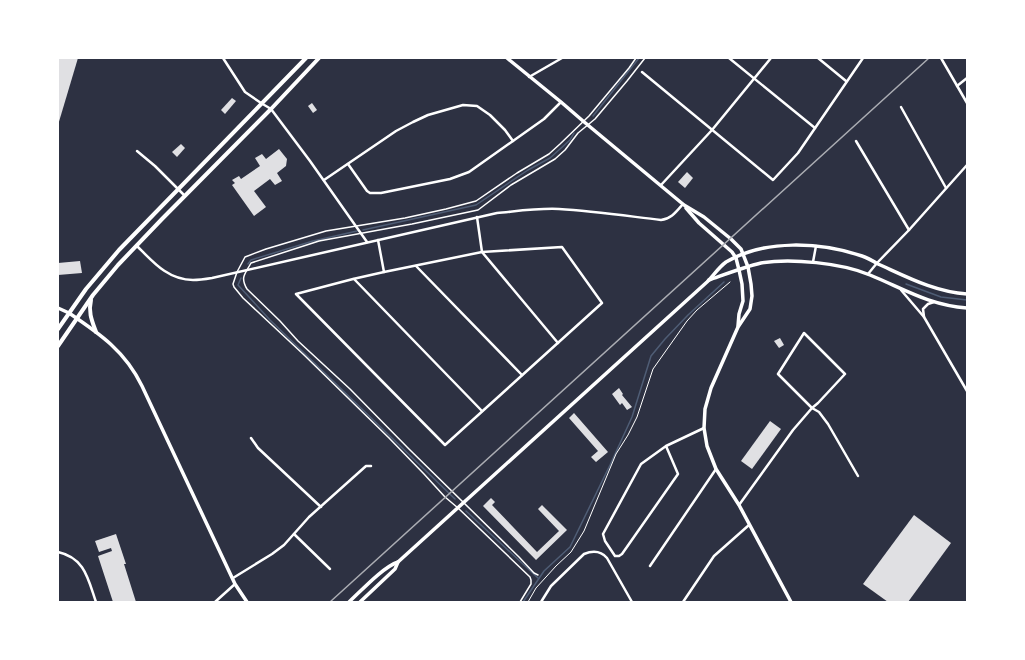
<svg xmlns="http://www.w3.org/2000/svg" width="1025" height="660" font-family="'Archivo Narrow',sans-serif">
  <rect width="100%" height="100%" fill="#2d3142"/>
  <g fill="none" stroke-linecap="round" stroke-linejoin="round">
    <!-- stream -->
    <g stroke="#4f5d75" stroke-width="1.5">
      <polyline points="593,116 639,58"/>
      <polyline points="363,230 476,205 528,170 550,158 570,140 574,133"/>
      <polyline points="248,264 251,260 313,241 357,231"/>
      <polyline points="241,278 238,285 270,320 455,499"/>
      <polyline points="906,284 941,297 967,300"/>
      <polyline points="466,511 538,578"/>
      <polyline points="523,602 544,571 570,547 610,465 632,417 651,356 665,339 688,315 724,282"/>
    </g>
  </g>
  <!-- building -->
  <g fill="#e0e0e3">
    <polygon points="58,58 78,58 58,125"/>
    <polygon points="232,98 236,101 225,114 221,110"/>
    <polygon points="312,103 317,110 313,113 308,106"/>
    <polygon points="181,144 185,148 177,157 172,152"/>
    <polygon points="279,149 287,159 286,166 277,173 282,181 275,185 270,179 254,191 266,207 254,216 232,185 235,183 232,180 239,176 241,179 260,166 255,158 262,154 266,159"/>
    <polygon points="687,172 693,178 685,188 678,182"/>
    <polygon points="80,261 82,273 58,275 58,263"/>
    <polygon points="780,338 784,345 779,348 774,341"/>
    <polygon points="619,388 623,394 622,395 632,407 627,410 622,403 620,405 612,394"/>
    <polygon points="574,413 608,452 596,462 591,457 598,451 569,418"/>
    <polygon points="770,421 781,429 752,469 741,461"/>
    <polygon points="491,498 495,502 492,505 537,552 559,531 538,509 542,505 567,530 536,560 483,506"/>
    <polygon points="914,515 951,543 908,602 888,602 863,584"/>
    <polygon points="116,534 126,564 124,564 136,602 113,602 98,556 112,551 111,548 99,552 95,541"/>
  </g>
  <g fill="none" stroke-linecap="round" stroke-linejoin="round">
    <!-- path -->
    <polyline stroke="#fff" stroke-width="1" points="528,602 536,588 556,566 571,552 584,531 616,454 628,435 637,417 653,369 687,321 697,310 730,282"/>
    <!-- service -->
    <g stroke="#fff" stroke-width="1.5">
      <path d="M538 575 534 573 519 557 409 449 350 389 298 341 280 321 247 289C240 277 245 274 251 263L319 241 412 224 478 210 511 185 555 159 565 150 578 133 595 119 627 81 645 58"/>
      <polyline points="520,602 531,584 531,580 530,577 458,508 445,497 424,474 389,438 303,354 243,298 234,287 233,284 237,272 245,257 266,249 326,231 405,218 446,209 476,201 517,173 549,154 560,144 589,116 629,68 636,58"/>
    </g>
    <!-- minor -->
    <g stroke="#fff" stroke-width="2.5">
      <polyline points="223,58 245,92 261,103 271,109 310,161 367,242"/>
      <polyline points="729,58 815,128"/>
      <polyline points="818,58 846,81"/>
      <polyline points="941,58 967,103"/>
      <polyline points="642,72 773,180 798,153 863,58"/>
      <polyline points="529,77 562,58"/>
      <polyline points="957,86 967,78"/>
      <polyline points="901,107 946,188"/>
      <polyline points="856,141 909,230"/>
      <polyline points="137,151 155,166 185,196"/>
      <polyline points="348,164 367,191 370,193 381,193 450,179 469,172 544,119 561,102"/>
      <polyline points="324,180 396,131 413,122 428,115 463,105 477,106 490,115 505,130 513,141"/>
      <polyline points="661,185 712,130 771,58"/>
      <polyline points="477,217 482,252 558,343"/>
      <polyline points="378,240 384,272"/>
      <path d="M137 246C153 262 168 280 193 280 199 280 206 279 212 278L497 213C518 211 538 208 559 209 593 211 627 216 661 220 671 219 676 212 683 204"/>
      <polygon points="562,247 602,303 445,445 296,294 353,279 384,272 482,252"/>
      <polyline points="813,262 816,246"/>
      <polyline points="416,266 522,375"/>
      <polyline points="868,274 877,263 909,230 967,165"/>
      <polyline points="354,279 482,411"/>
      <polyline points="901,290 924,317 967,391"/>
      <polyline points="924,317 923,309 928,304 934,302"/>
      <polyline points="251,438 258,448 321,507"/>
      <polyline points="666,446 678,474 622,554 619,556 615,556 605,541 603,534 641,464 666,446 704,428"/>
      <polyline points="739,505 793,430 812,408 818,403 845,374 804,333 778,374 812,408 819,412 828,424 858,476"/>
      <polyline points="294,534 330,569"/>
      <path d="M58 552C85 558 88 579 96 602"/>
      <polyline points="650,566 716,469"/>
      <polyline points="233,578 272,554 284,545 309,517 366,466 371,466"/>
      <polyline points="215,602 235,584"/>
      <path d="M541 602 551 586 584 554C594 550 601 551 607 558L632 602"/>
      <polyline points="683,602 714,556 749,525"/>
    </g>
    <!-- tertiary -->
    <g stroke="#fff" stroke-width="3.5">
      <polyline points="748,267 751,284 752,296 750,309 738,327 711,388 705,409 704,428 707,446 716,469 739,505 791,602"/>
      <polyline points="58,308 69,313"/>
      <polyline points="738,326 739,314 743,301 742,284 739,270"/>
    </g>
    <!-- secondary -->
    <g stroke="#fff" stroke-width="3.5">
      <polyline points="507,58 561,102 583,121 684,205 704,217 731,239 741,249 748,267"/>
      <polyline points="686,208 699,223 732,252 736,258 739,270"/>
      <path d="M709 280C726 274 744 267 761 263 791 258 842 263 870 275 904 289 929 305 967 308"/>
      <path d="M69 313C100 334 125 351 142 386L235 584 247 602"/>
      <path d="M349 602C361 591 383 567 398 562L707 282C713 276 719 267 726 262 765 239 820 242 862 256 868 258 873 261 878 264 907 277 935 292 967 294"/>
      <polyline points="360,602 395,569 398,562"/>
    </g>
    <!-- primary -->
    <g stroke="#fff" stroke-width="4">
      <path d="M91 300C88 312 92 321 96 332"/>
      <polyline points="58,329 86,289 119,250 306,58"/>
      <polyline points="58,346 93,295 118,265 162,219 271,109 319,58"/>
    </g>
    <!-- rail -->
    <polyline stroke="#abadb3" stroke-width="1.5" points="330,602 929,58"/>
  </g>
  <!-- border -->
  <rect width="1025" height="660" fill="none" stroke="#ffffff" stroke-width="118"/>
</svg>
